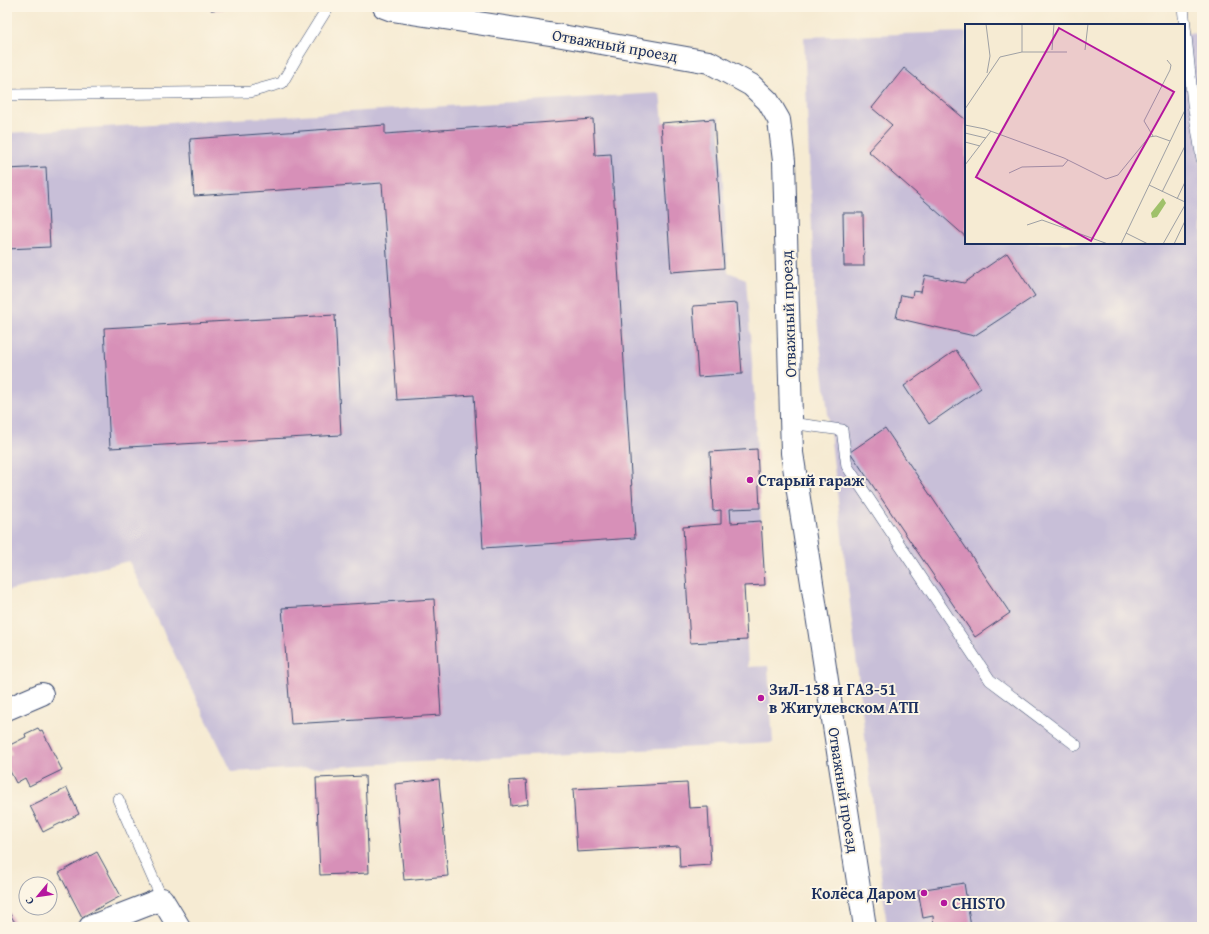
<svg xmlns="http://www.w3.org/2000/svg" width="1209" height="934" font-family="'Gentium Book Plus',serif">
  <rect width="100%" height="100%" fill="#fcf5e5"/>
  <filter id="ink" filterUnits="userSpaceOnUse"><feTurbulence type="fractalNoise" baseFrequency=".025" numOctaves="2"/><feDisplacementMap in="SourceGraphic" scale="8" xChannelSelector="R" yChannelSelector="G"/><feConvolveMatrix kernelMatrix="1 2 1 2 8 2 1 2 1" color-interpolation-filters="sRGB"/></filter>
  <filter id="wash" filterUnits="userSpaceOnUse"><feTurbulence type="fractalNoise" baseFrequency=".012" numOctaves="4" result="noise"/><feDisplacementMap in="SourceGraphic" scale="16" xChannelSelector="R" yChannelSelector="G"/><feGaussianBlur stdDeviation="0.9" result="paint"/><feColorMatrix in="noise" values="0 0 0 0 0 0 0 0 0 0 0 0 0 0 0 0 0 1.4 0 .05"/><feComposite in="paint" operator="in"/></filter>
  <g filter="url(#wash)">
    <rect width="100%" height="100%" fill="#f6ebd3"/>
    <!-- industrial -->
    <g fill="#c8bfd8">
      <polygon points="966,32 966,243 1184,243 1184,33 1202,34 1202,927 887,927 815,301 804,37"/>
      <polygon points="660,93 663,122 719,117 728,272 746,279 753,377 761,521 765,585 744,586 748,667 768,666 773,743 232,772 129,561 7,591 7,133"/>
    </g>
    <g id="blocks">
      <!-- building -->
      <g fill="#d790b8">
        <polygon points="211,7 237,7 237,8 211,10"/>
        <polygon points="904,68 966,120 966,237 868,151 892,125 872,108"/>
        <polygon points="593,119 595,155 611,154 635,538 483,548 474,395 397,400 382,183 194,196 190,139 385,125 385,134"/>
        <polygon points="714,119 724,268 671,272 661,123"/>
        <polygon points="46,167 50,247 7,249 7,169"/>
        <polygon points="843,213 863,213 864,266 844,266"/>
        <polygon points="1007,253 1035,296 974,336 896,318 901,295 912,297 913,291 921,292 925,275 964,283"/>
        <polygon points="737,303 742,374 698,377 693,306"/>
        <polygon points="335,315 341,435 110,448 104,328"/>
        <polygon points="956,350 981,388 929,424 904,386"/>
        <polygon points="885,428 1010,613 975,637 850,452"/>
        <polygon points="757,449 760,508 730,509 731,523 761,521 765,585 744,586 747,640 690,643 683,527 721,524 721,510 713,511 710,452"/>
        <polygon points="434,599 441,715 291,724 282,608"/>
        <polygon points="38,728 40,731 42,730 62,770 29,786 25,778 16,783 7,765 7,757 12,754 8,746 26,737 25,734"/>
        <polygon points="365,776 369,873 320,875 316,778"/>
        <polygon points="439,779 448,876 404,880 395,784"/>
        <polygon points="526,780 528,804 511,806 509,781"/>
        <polygon points="687,783 689,808 708,807 711,865 680,867 679,846 577,852 573,789"/>
        <polygon points="67,788 79,814 43,832 30,806"/>
        <polygon points="97,852 121,896 82,917 59,873"/>
        <polygon points="964,883 971,927 934,927 933,916 923,918 918,890"/>
        <polygon points="7,909 17,926 16,927 7,927"/>
      </g>
    </g>
  </g>
  <g filter="url(#ink)">
    <use href="#blocks" fill-opacity="0" stroke="#3c4b70" stroke-width="1"/>
    <g fill="none" stroke-linecap="round" stroke-linejoin="round">
      <defs>
        <g id="service">
          <polyline points="1183,7 1193,104 1202,159"/>
          <polyline points="7,95 250,92 282,83 300,52 328,7"/>
          <polyline points="790,423 842,430 847,466 990,680 1076,745"/>
          <polyline points="118,799 162,899"/>
        </g>
        <g id="minor">
          <polyline points="384,7 392,10 556,35 709,62 751,85 768,101 779,120 784,161 792,453 865,927"/>
          <polyline points="7,709 42,694"/>
          <polyline points="90,927 162,899 179,927"/>
        </g>
      </defs>
      <!-- service casing -->
      <use href="#service" stroke="#3c4b70" stroke-width="12"/>
      <!-- minor casing -->
      <use href="#minor" stroke="#3c4b70" stroke-width="24"/>
      <!-- service -->
      <use href="#service" stroke="#fff" stroke-width="11"/>
      <!-- minor -->
      <use href="#minor" stroke="#fff" stroke-width="22"/>
    </g>
  </g>
  <!-- markers -->
  <g fill="#b5179e" stroke="#fcf5e5" stroke-width="1.5">
    <circle cx="750" cy="480" r="4"/>
    <circle cx="761" cy="698" r="4"/>
    <circle cx="924" cy="893" r="4"/>
    <circle cx="944" cy="903" r="4"/>
  </g>
  <g text-anchor="middle" stroke-width="4" stroke-linejoin="round" paint-order="stroke">
    <!-- street labels -->
    <g font-size="16" fill="#1b2f5e" stroke="#fcf5e5">
      <text transform="translate(615 45) rotate(10)" y="6">Отважный проезд</text>
      <text transform="translate(788 314) rotate(-92)" y="6">Отважный проезд</text>
      <text transform="translate(844 790) rotate(81)" y="6">Отважный проезд</text>
    </g>
    <!-- poi labels -->
    <g font-size="16" font-weight="bold" fill="#1b2f5e" stroke="#fcf5e5" text-anchor="start">
      <text x="758" y="486">Старый гараж</text>
      <text x="769" y="695">ЗиЛ-158 и ГАЗ-51<tspan x="769" dy="18">в Жигулевском АТП</tspan></text>
      <text x="916" y="899" text-anchor="end">Колёса Даром</text>
      <text x="952" y="909">CHISTO</text>
    </g>
  </g>
  <!-- overview -->
  <g transform="translate(965 24)">
    <rect width="220" height="220" fill="#f6ebd3"/>
    <path d="M198 174 201 179 192 193 187 194 186 189Z" fill="#a0c16a"/>
    <path fill="none" stroke="#9ea0a4" stroke-width="1" d="M21 0 25 32 22 49M57 0V28M87 26 89 0M120 26 123 0M0 85 35 33 57 28H102M0 101 20 105 99 134 141 155 153 151 184 113 191 112 205 117M0 109 21 114M188 112 179 97 205 46 206 41 202 36M0 118 15 122M0 141 26 107M44 149 57 143 98 142 103 136M184 161 220 178M197 168 220 122M212 175 220 158M62 201 77 196 143 220M161 209 183 220M156 220 220 86M198 220 220 181M209 220 220 197"/>
    <path fill="#b5179e" fill-opacity="0.15" stroke="#b5179e" stroke-width="2" d="M94 4 209 68 126 217 11 153Z"/>
    <rect width="220" height="220" fill="none" stroke="#1b2f5e" stroke-width="2"/>
  </g>
  <!-- margin -->
  <rect width="1209" height="934" fill="none" stroke="#fcf5e5" stroke-width="24"/>
  <!-- north arrow -->
  <g transform="translate(38 896) rotate(241)"><circle r="19" fill="#fcf5e5" stroke="#a2a6af"/>
  <path d="M0-3L7 15L0 10L-7 15Z" fill="#b5179e"/>
  <text y="-6" font-size="11" font-weight="bold" text-anchor="middle" fill="#1b2f5e">С</text>
  </g>
</svg>
